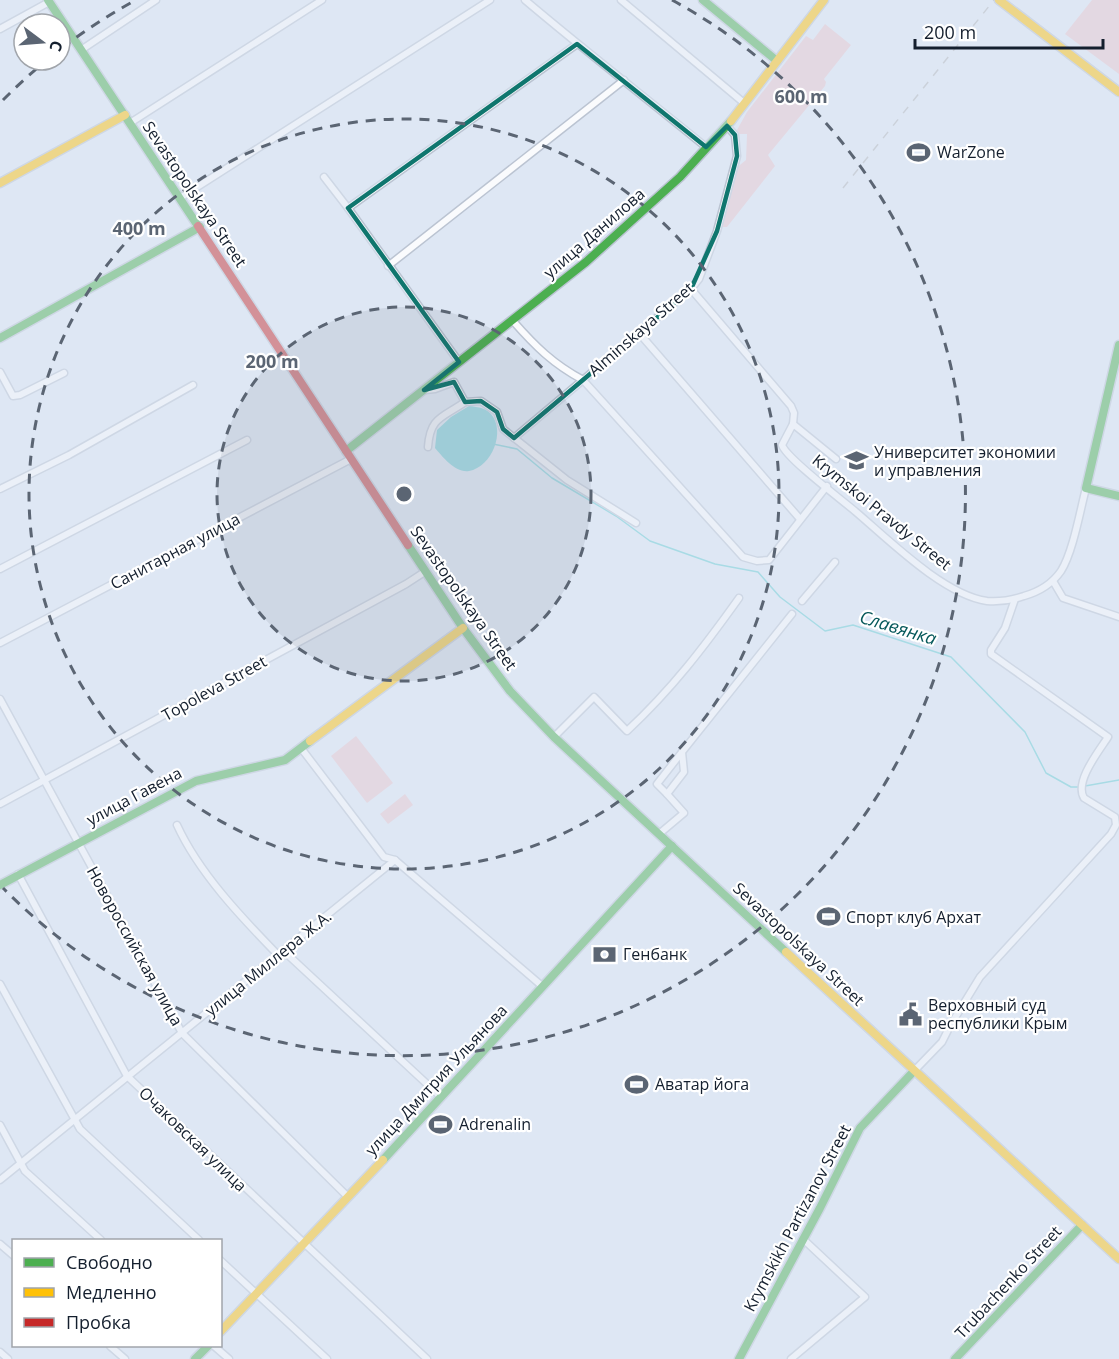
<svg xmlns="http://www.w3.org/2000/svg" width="1119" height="1359" font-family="'Open Sans',sans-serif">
  <rect width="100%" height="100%" fill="#dee7f4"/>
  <!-- green -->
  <g fill="#e9c6cd">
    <polygon points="1092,0 1119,0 1119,74 1065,34"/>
    <polygon points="825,24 851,45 824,79 826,82 825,86 768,155 775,166 727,227 722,227 723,215 735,169 746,160 747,134 738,134 737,130 747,112 806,36 813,40"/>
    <polygon points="356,736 393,783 367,803 331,756"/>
    <polygon points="405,794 413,805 388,824 380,814"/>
  </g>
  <!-- water -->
  <path fill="#67ccd2" d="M469 406C476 407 485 407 491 414 506 431 492 467 469 471 455 473 443 457 435 448L437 430 451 417Z"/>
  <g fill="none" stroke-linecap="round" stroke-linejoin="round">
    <!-- stream -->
    <g stroke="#67ccd2" stroke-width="1.5">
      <polyline points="493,444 517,449 552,478 616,516 650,541 715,564 758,572 780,597 825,631 853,625 951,657 1025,732 1046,773 1071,787 1078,787"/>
      <polyline points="1085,786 1119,780"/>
    </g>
    <defs>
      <g id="street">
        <path d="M525 0C584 50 646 98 706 147"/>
        <polyline points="621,0 744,103"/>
        <polyline points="0,29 49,2"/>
        <polyline points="81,50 156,0"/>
        <polyline points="130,123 322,0"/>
        <polyline points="324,177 348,208 459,362"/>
        <polyline points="180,198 490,0"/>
        <polyline points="348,208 577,44"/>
        <polyline points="388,266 624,80"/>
        <polyline points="691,289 791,406 794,413 793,424"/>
        <path d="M513 321C535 346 553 364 583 380L743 557 757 561 769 560 827 486"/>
        <polyline points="639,333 800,519"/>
        <polyline points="0,372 13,396 20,395 64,373"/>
        <path d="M425 390 435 389 454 382 465 402C442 418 430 417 428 447"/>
        <polyline points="465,402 481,401 497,412 503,429 567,480 636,523"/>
        <polyline points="514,438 691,289 699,279 717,231 737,156 735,135 727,126"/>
        <path d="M836 459 793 424 782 445C786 458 842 500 856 512 889 540 944 595 987 601 1000 602 1012 600 1024 596 1038 592 1052 584 1061 571 1073 552 1080 511 1086 488"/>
        <polyline points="0,489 69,455 193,385"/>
        <polyline points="0,569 247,440"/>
        <polyline points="1053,581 1063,598 1119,617"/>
        <polyline points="802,601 835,562"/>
        <polyline points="0,643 351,459"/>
        <polyline points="0,699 182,1033 348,1197"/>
        <path d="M554 737 594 697 627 731C672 689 704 647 739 598"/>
        <polyline points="301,748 384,857 395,860 542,986"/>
        <polyline points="667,794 657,784 682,752"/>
        <polyline points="0,804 406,584 426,571"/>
        <path d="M177 825C199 873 241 917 278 955H288L441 1097"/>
        <polyline points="659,834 684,813 667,794 684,772 682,752 792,614"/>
        <polyline points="18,874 127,1076 427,1359"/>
        <polyline points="0,984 80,1129 199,1240"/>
        <path d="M914 1071 942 1042 950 1026 980 977 1111 834 1116 825 1115 817 1084 798C1074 782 1099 751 1108 737L991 654V650L1005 628 1015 599"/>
        <polyline points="0,1125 25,1171 101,1240"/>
        <polyline points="0,1180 395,860"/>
        <polyline points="0,1244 14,1256"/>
        <polyline points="220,1260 327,1359"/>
        <polyline points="110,1346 125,1359"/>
        <polyline points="214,1346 229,1359"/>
        <polyline points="0,1352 8,1359"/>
        <polyline points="791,1359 865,1297 803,1239"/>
      </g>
      <g id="fast">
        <polyline points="48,0 198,226"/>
        <polyline points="703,0 777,61"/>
        <polyline points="0,338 200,227"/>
        <polyline points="1119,345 1086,488 1119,496"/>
        <polyline points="346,451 586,262 680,177 731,121"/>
        <polyline points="408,545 463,628 510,691 554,737 786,952"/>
        <polyline points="0,885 196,781 285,760 310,741"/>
        <polyline points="383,1160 672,846"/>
        <polyline points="195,1359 208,1346"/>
        <polyline points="739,1359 820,1208 860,1128 914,1071"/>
        <polyline points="955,1359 1082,1225"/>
      </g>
      <g id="slow">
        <polyline points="999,0 1119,92"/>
        <polyline points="731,121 824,0"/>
        <polyline points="0,183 125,115"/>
        <polyline points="310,741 463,628"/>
        <polyline points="786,952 1119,1259"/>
        <polyline points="220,1332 383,1160"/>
      </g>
      <polyline id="jam" points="198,226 408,545"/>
    </defs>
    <!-- street casing -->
    <use href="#street" stroke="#bbc4d2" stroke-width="9"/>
    <!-- fast casing -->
    <use href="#fast" stroke="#bbc4d2" stroke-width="11"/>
    <!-- slow casing -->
    <use href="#slow" stroke="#bbc4d2" stroke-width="11"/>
    <!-- jam casing -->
    <use href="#jam" stroke="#bbc4d2" stroke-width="11"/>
    <!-- street -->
    <use href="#street" stroke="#fafbfd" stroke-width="6"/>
    <!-- fast -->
    <use href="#fast" stroke="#4caf50" stroke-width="8"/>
    <!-- slow -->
    <use href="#slow" stroke="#ffc107" stroke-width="8"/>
    <!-- jam -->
    <use href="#jam" stroke="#c62828" stroke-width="8"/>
    <!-- rail -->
    <polyline stroke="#b4b7bb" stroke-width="1.5" stroke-dasharray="8 8" stroke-linecap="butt" points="843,188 994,0"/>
  </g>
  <!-- marked area -->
  <path d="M0 0H1119V1359H0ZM577 44 706 147 727 126 735 135 737 156 717 231 691 289 514 438 503 429 497 412 481 401 465 402 454 382 424 390 459 362 348 208Z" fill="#dee7f4" fill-opacity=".55" fill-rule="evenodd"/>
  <path fill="none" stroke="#0f766e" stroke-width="4.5" stroke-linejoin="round" d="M577 44 706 147 727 126 735 135 737 156 717 231 691 289 514 438 503 429 497 412 481 401 465 402 454 382 424 390 459 362 348 208Z"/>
  <!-- distance rings -->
  <circle cx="404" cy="494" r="187" fill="#5b6573" fill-opacity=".12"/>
  <g fill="none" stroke="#5b6573" stroke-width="3" stroke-dasharray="10 8">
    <circle cx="404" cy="494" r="187"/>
    <circle cx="404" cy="494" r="375"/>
    <path d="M3 100A562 562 0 0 1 47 60M62 48A562 562 0 0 1 136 0M672 0A562 562 0 1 1 3 888"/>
  </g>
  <!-- icons -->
  <defs>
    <symbol id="stadium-bare" viewBox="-9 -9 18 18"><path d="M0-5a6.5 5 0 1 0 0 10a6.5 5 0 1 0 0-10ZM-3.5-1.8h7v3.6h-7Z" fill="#5b6573" stroke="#fff" stroke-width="2.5" paint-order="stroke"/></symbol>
    <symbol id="university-bare" viewBox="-9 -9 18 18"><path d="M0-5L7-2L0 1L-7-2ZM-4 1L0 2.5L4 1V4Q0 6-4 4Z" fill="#5b6573" stroke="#fff" stroke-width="2.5" paint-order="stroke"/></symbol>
    <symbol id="bank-bare" viewBox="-9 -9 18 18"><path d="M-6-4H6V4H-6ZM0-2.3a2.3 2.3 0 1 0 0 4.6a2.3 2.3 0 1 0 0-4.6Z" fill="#5b6573" stroke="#fff" stroke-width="2.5" paint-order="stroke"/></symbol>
    <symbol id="civic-bare" viewBox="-9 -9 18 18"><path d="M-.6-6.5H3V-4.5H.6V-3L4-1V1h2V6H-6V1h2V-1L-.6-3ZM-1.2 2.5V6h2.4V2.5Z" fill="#5b6573" stroke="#fff" stroke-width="2.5" paint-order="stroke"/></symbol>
  </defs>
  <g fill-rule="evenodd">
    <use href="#stadium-bare" x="902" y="136" width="33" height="33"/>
    <use href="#university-bare" x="840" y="444" width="33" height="33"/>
    <use href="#stadium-bare" x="812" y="900" width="33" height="33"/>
    <use href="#bank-bare" x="588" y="938" width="33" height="33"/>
    <use href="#civic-bare" x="894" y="998" width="33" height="33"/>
    <use href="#stadium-bare" x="620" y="1068" width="33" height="33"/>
    <use href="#stadium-bare" x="424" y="1108" width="33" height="33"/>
  </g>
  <g text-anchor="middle" stroke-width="4.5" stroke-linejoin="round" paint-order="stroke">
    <!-- poi labels -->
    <g font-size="16" fill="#141f2e" stroke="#fff" text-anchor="start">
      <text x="937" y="158">WarZone</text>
      <text x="874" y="458">Университет экономии<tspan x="874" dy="18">и управления</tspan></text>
      <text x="846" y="923">Спорт клуб Архат</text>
      <text x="623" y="960">Генбанк</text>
      <text x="928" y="1011">Верховный суд<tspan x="928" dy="18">республики Крым</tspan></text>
      <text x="655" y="1090">Аватар йога</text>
      <text x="459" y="1130">Adrenalin</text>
    </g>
    <!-- street labels -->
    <g font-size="16" fill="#141f2e" stroke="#fff">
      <text transform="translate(195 194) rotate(56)" y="6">Sevastopolskaya Street</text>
      <text transform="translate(594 233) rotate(-41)" y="6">улица Данилова</text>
      <text transform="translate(641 329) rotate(-41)" y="6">Alminskaya Street</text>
      <text transform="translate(882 512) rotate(39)" y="6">Krymskoi Pravdy Street</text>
      <text transform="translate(175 551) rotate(-28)" y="6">Санитарная улица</text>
      <text transform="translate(464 598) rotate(55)" y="6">Sevastopolskaya Street</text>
      <text transform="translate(214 688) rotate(-29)" y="6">Topoleva Street</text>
      <text transform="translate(134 796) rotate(-28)" y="6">улица Гавена</text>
      <text transform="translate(799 944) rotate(43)" y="6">Sevastopolskaya Street</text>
      <text transform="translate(135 946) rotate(61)" y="6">Новороссийская улица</text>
      <text transform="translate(268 963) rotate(-39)" y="6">улица Миллера Ж.А.</text>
      <text transform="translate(436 1080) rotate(-47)" y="6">улица Дмитрия Ульянова</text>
      <text transform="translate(193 1139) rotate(44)" y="6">Очаковская улица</text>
      <text transform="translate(797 1218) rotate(-62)" y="6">Krymskikh Partizanov Street</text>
      <text transform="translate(1008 1282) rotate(-47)" y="6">Trubachenko Street</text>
    </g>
    <!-- water labels -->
    <g font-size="18" font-style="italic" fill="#06585a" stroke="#fff">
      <text transform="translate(898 628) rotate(17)" y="6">Славянка</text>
    </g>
  </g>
  <circle cx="404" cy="494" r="9" fill="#5b6573" stroke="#fff" stroke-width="3"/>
  <g font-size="18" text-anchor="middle" font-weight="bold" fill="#5b6573" stroke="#fff" stroke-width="4.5" stroke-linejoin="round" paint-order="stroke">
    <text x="801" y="103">600 m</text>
    <text x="139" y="235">400 m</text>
    <text x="272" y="368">200 m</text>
  </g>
  <!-- legend -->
  <rect x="12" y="1239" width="210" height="108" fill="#ffffff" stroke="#a1a5ab" stroke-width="1.5"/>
  <rect x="24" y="1258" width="30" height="9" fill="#4caf50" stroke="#a1a5ab" stroke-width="1.5"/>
  <text x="66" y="1269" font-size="18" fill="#141f2e">Свободно</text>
  <rect x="24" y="1288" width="30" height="9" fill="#ffc107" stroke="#a1a5ab" stroke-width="1.5"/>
  <text x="66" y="1299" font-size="18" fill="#141f2e">Медленно</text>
  <rect x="24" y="1318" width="30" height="9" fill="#c62828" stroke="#a1a5ab" stroke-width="1.5"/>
  <text x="66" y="1329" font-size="18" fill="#141f2e">Пробка</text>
  <!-- north arrow -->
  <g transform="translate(42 42) rotate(106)"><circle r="28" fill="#ffffff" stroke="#a1a5ab" stroke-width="1.5"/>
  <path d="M0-4.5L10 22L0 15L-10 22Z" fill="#5b6573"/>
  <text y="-9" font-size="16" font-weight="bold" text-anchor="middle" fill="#141f2e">С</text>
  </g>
  <!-- scale -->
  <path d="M915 39v9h188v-9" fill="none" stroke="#141f2e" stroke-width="3"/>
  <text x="924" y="39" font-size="18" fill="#141f2e" stroke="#ffffff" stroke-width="4.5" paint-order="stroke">200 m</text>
</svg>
